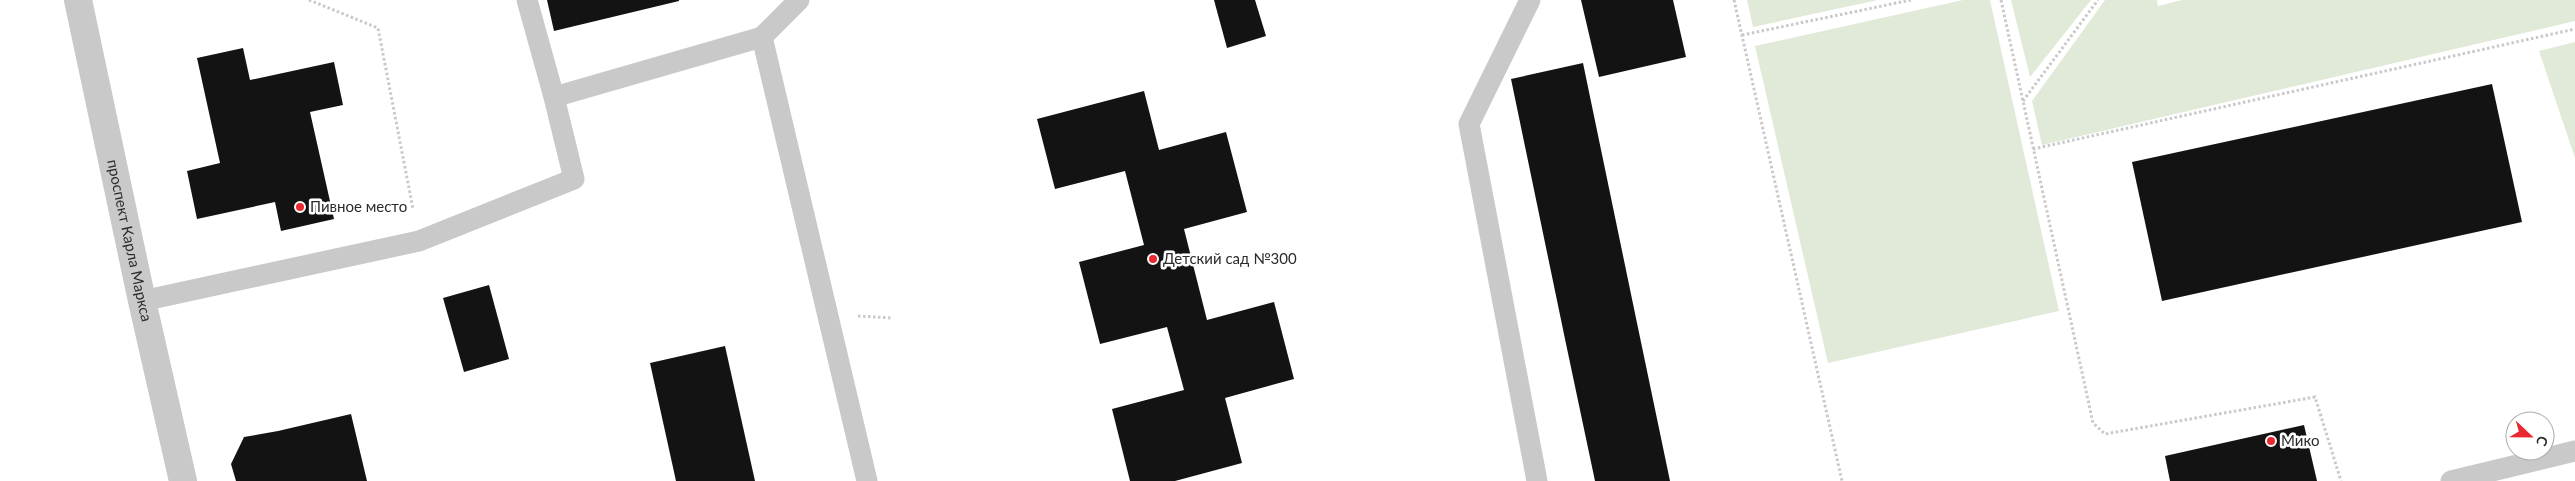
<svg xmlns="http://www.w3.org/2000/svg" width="2575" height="481" font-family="Lato,sans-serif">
  <rect width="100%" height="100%" fill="#fff"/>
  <!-- green -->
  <g fill="#e1ead8">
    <polygon points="1747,0 1878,0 1753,27"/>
    <polygon points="1963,0 1990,0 2059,311 1828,363 1755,46"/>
    <polygon points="2011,0 2091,0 2030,77"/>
    <polygon points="2105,0 2157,0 2158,6 2182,0 2575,0 2575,21 2042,145 2032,101"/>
    <polygon points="2575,42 2575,158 2539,51"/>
  </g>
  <!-- building -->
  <g fill="#131313">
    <polygon points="547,0 679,0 679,1 554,31"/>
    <polygon points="1214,0 1255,0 1266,36 1227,48"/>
    <polygon points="1581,0 1673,0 1686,57 1599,77"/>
    <polygon points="243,48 250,80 334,62 343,105 310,112 334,219 281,231 275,202 197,219 187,171 220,163 197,58"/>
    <polygon points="1583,63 1637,323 1670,481 1595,481 1565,339 1511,79"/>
    <polygon points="2492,84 2522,222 2162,301 2132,162"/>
    <polygon points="1144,91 1159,150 1226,132 1247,212 1184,229 1207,320 1274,302 1294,379 1225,398 1242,463 1175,481 1130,481 1112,409 1184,390 1167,327 1100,344 1079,262 1144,245 1125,171 1055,189 1037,119"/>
    <polygon points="489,285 509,359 464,372 443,298"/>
    <polygon points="725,346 755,481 676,481 650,363"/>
    <polygon points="351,414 367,481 236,481 231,464 244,437 278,431"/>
    <polygon points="2304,425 2317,481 2170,481 2165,456"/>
  </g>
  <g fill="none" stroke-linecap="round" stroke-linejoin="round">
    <!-- path -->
    <g stroke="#c9c9c9" stroke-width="3" stroke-dasharray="2.5 2.5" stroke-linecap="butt">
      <polyline points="309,0 378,28 413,209"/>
      <polyline points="1734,0 1842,481"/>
      <polyline points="2001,0 2093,423 2105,434 2315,397 2341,481"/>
      <polyline points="1742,35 1911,0"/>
      <polyline points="2023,101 2098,0"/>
      <polyline points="2033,149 2575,29"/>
      <polyline points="858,316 892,318"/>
    </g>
    <!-- service -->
    <g stroke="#c9c9c9" stroke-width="21">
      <polyline points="527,0 554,97"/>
      <polyline points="799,0 762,37 867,481"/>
      <polyline points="1530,0 1469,124 1537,481"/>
      <polyline points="142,301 419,241 574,179 554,97 762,37"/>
      <polyline points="2451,481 2575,451"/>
    </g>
    <!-- minor -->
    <path stroke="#c9c9c9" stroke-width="28" id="s1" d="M78 0 142 301 183 481"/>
  </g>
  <!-- markers -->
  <g fill="#e92830" stroke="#fff" stroke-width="2">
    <circle cx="300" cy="207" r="5"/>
    <circle cx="1153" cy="259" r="5"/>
    <circle cx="2271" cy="441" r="5"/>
  </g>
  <g text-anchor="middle" stroke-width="5" stroke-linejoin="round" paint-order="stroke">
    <!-- poi labels -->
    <g font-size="15" fill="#2c2c2c" stroke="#fff" text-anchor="start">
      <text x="310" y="212">Пивное место</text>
      <text x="1163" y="264">Детский сад №300</text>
      <text x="2281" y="446">Мико</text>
    </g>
    <!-- street labels -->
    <g font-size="15" fill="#2c2c2c" stroke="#fff">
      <text dy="5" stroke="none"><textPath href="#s1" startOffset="246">проспект Карла Маркса</textPath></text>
    </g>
  </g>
  <!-- north arrow -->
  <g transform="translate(2530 436) rotate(112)"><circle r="24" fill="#ffffff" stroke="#ababab"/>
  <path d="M0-4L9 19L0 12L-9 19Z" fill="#e92830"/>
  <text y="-8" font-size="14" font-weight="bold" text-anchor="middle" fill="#2c2c2c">С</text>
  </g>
</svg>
